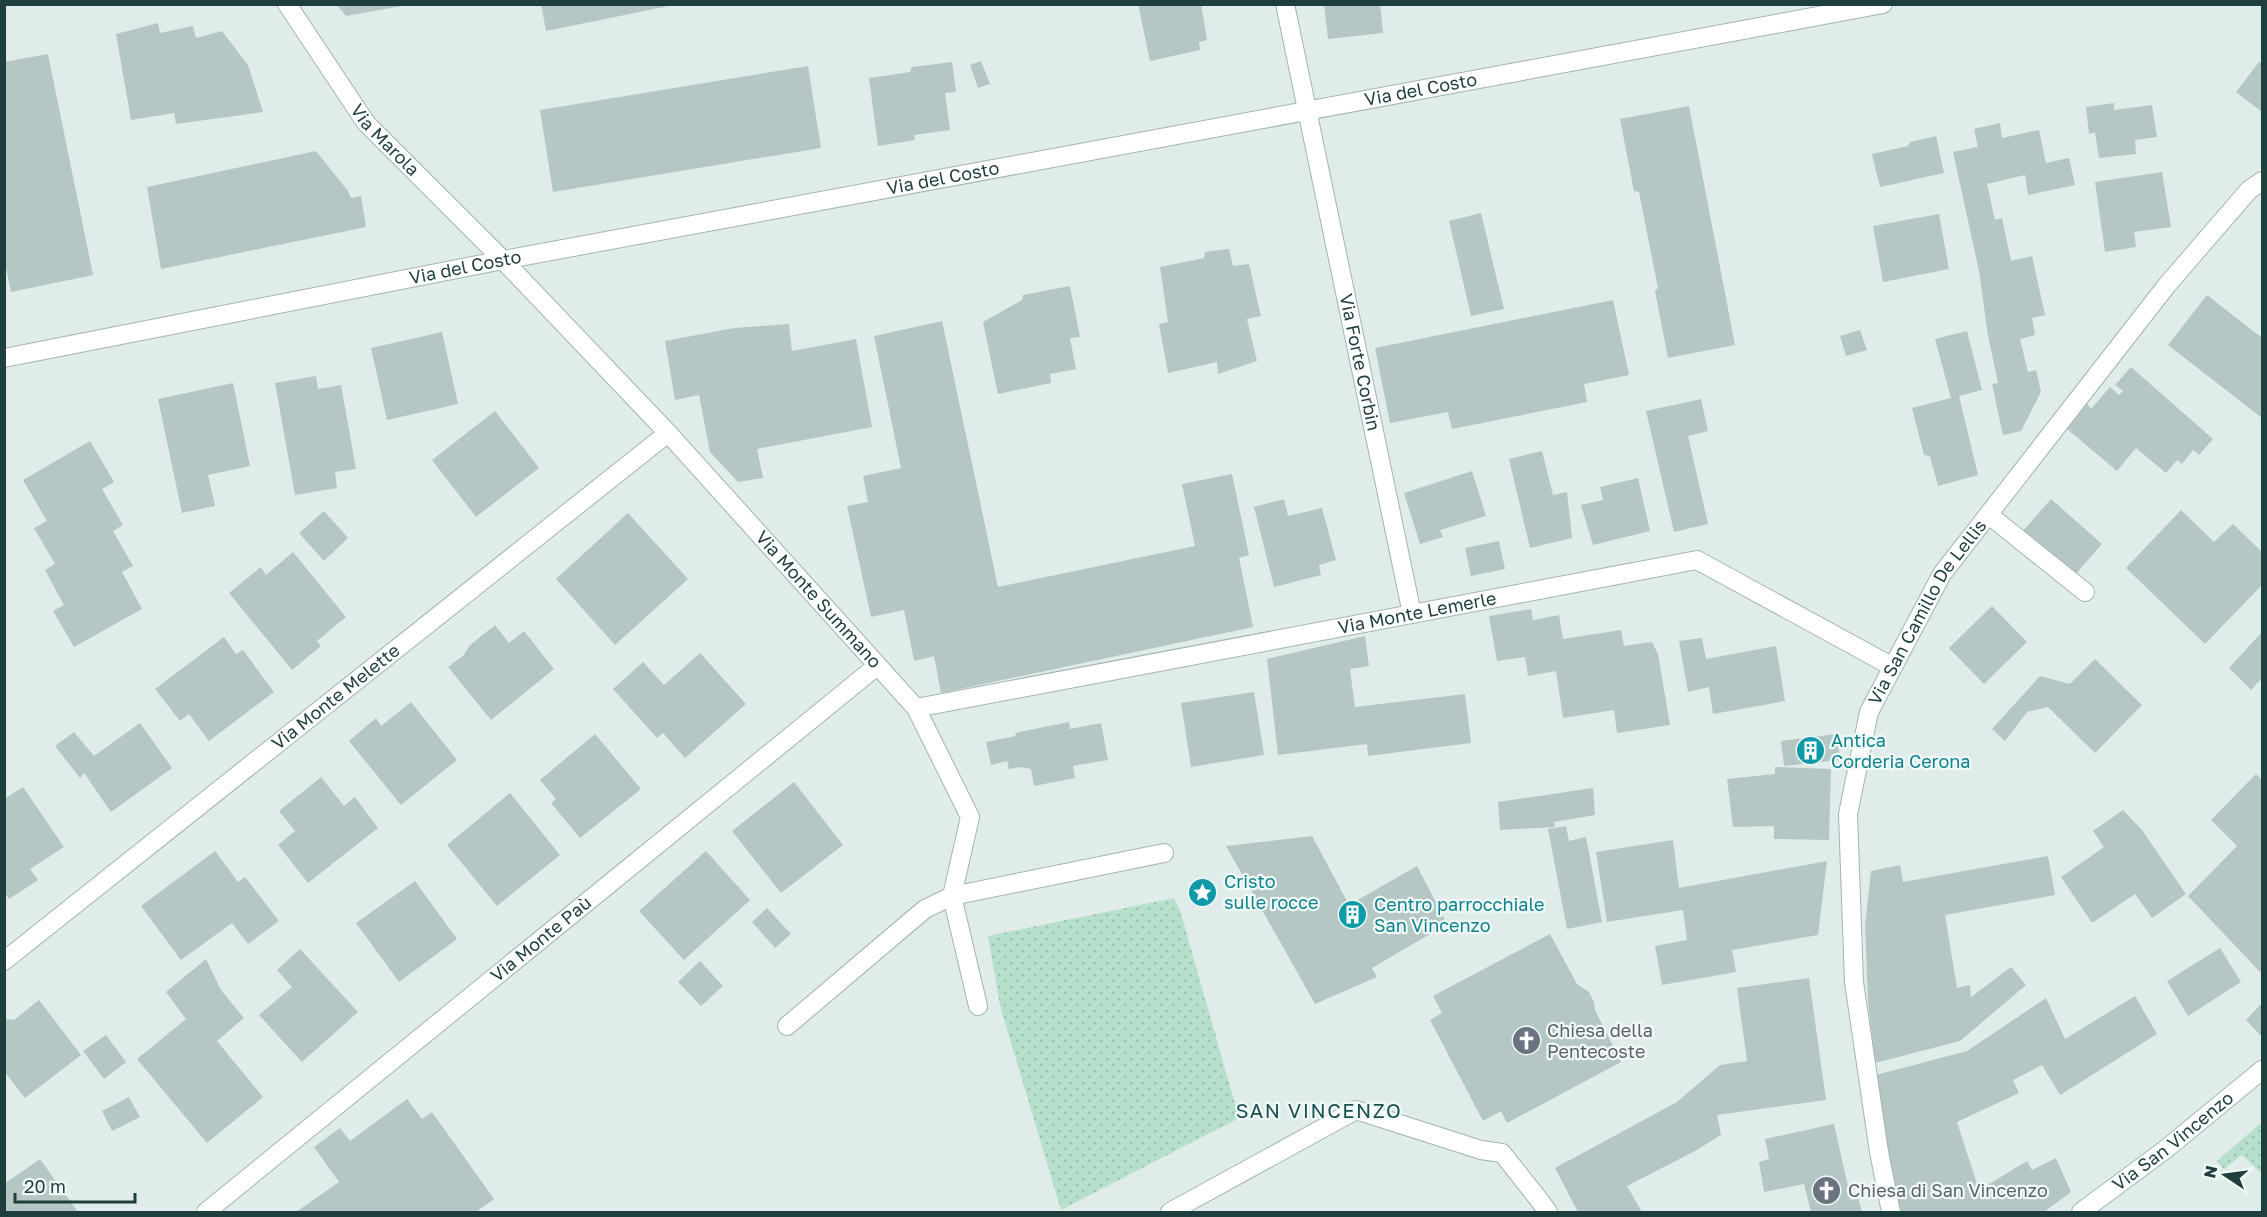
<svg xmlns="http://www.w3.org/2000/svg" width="2267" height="1217" font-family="'Golos Text',sans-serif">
  <defs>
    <pattern id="grass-dots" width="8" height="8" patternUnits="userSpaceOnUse" patternTransform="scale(1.5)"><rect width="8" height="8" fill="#b7e0cc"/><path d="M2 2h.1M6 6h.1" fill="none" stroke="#9dc1b0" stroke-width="1.8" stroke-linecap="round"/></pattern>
  </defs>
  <rect width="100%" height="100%" fill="#e0ecea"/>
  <!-- grass -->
  <g fill="url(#grass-dots)">
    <polygon points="1174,898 1180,910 1239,1118 1061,1210 1000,1006 988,936"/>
    <polygon points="2262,1122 2262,1174 2242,1155 2224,1169 2217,1161"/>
  </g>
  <!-- building -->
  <g fill="#b5c7c4">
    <polygon points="336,4 402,4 402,6 346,16"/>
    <polygon points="541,4 669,4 669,6 546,31"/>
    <polygon points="1138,4 1201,4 1207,40 1199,42 1200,50 1150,61"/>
    <polygon points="1324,4 1380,4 1383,33 1328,39"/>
    <polygon points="158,23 160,33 193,26 196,38 222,31 248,65 263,112 176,124 174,113 131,120 116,34"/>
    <polygon points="48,54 93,275 11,292 4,258 4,62"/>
    <polygon points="981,61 990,84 978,88 970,65"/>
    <polygon points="952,62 956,92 945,93 950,130 914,135 915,140 878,146 869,78 910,72 912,67"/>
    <polygon points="2259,62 2262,63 2262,112 2236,92"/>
    <polygon points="808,66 821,148 553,192 540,110"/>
    <polygon points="2114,103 2114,110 2152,105 2157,137 2135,140 2136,154 2099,158 2095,132 2089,134 2086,107"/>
    <polygon points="1689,106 1735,345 1668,358 1655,291 1658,288 1639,192 1634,191 1620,119"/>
    <polygon points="2000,123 2002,138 2039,130 2046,163 2069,158 2075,185 2028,195 2025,175 1987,184 1995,220 2002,218 2011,261 2032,256 2045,315 2032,318 2035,335 2020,339 2028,372 2036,370 2041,392 2021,431 2003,435 1992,384 1998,383 1988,336 1979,271 1953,152 1978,147 1974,129"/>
    <polygon points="1936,136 1944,173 1880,187 1872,154 1908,146 1910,142"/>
    <polygon points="316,151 348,191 351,198 361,196 366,227 161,269 147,187"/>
    <polygon points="2162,172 2171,227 2134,232 2136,247 2105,252 2095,182"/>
    <polygon points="1481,213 1504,309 1471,316 1449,221"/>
    <polygon points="1939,214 1949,269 1883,282 1873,226"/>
    <polygon points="1229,249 1233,266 1249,264 1261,316 1247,319 1257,361 1218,374 1217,362 1168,373 1159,324 1168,322 1160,267 1204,258 1205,252"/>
    <polygon points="1070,286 1080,337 1070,338 1076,369 1050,374 1051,383 998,394 983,322 1022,300 1023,295"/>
    <polygon points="2207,295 2262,338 2262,418 2168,345"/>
    <polygon points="1613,300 1629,375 1584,384 1587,402 1452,429 1448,412 1390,423 1375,348"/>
    <polygon points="942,321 998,587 1195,546 1182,484 1232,474 1249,555 1239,558 1253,627 941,693 934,656 914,661 904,610 871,617 847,506 868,502 863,476 901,468 874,336"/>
    <polygon points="789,324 792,351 856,339 872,427 757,449 763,478 738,482 710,452 699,395 675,400 665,341 734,328"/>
    <polygon points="1860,330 1867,350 1846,356 1840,336"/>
    <polygon points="1967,331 1982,390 1959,396 1978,475 1938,486 1930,456 1924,455 1912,408 1951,398 1935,339"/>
    <polygon points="442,332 458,404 387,420 371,348"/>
    <polygon points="2131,367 2213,439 2199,455 2193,450 2182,464 2177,460 2166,473 2136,448 2117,471 2067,429 2087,404 2091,409 2110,387 2119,395 2123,391 2115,385"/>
    <polygon points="316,376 318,389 341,385 356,469 335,472 337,488 295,495 275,383"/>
    <polygon points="233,383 250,466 208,475 215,506 182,513 158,399"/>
    <polygon points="1701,399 1708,431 1688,436 1708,524 1674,532 1646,411"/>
    <polygon points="495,411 539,468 476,517 432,460"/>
    <polygon points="90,441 114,482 102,489 123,525 113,531 133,566 122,572 142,609 74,647 53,611 64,605 45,570 55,564 34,528 47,521 23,480"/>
    <polygon points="1542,451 1553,495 1567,492 1572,538 1530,548 1509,459"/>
    <polygon points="1472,471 1486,516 1440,530 1443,537 1420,544 1404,493"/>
    <polygon points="1638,478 1650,531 1593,545 1581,505 1603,500 1600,487"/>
    <polygon points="1284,499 1288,516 1322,508 1336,560 1319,565 1321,575 1274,587 1254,507"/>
    <polygon points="2051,499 2102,544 2074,576 2023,531"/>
    <polygon points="2181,510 2214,542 2233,524 2262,552 2262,585 2205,644 2126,568"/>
    <polygon points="324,511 348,538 324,561 299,533"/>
    <polygon points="628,513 688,579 615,645 556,579"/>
    <polygon points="1499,541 1505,569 1471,576 1465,548"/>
    <polygon points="293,552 346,617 317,641 321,646 292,670 229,593 261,567 266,575"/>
    <polygon points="1992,606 2027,642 1984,684 1949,648"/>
    <polygon points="1531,609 1533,620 1559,615 1563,639 1621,630 1624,646 1652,642 1658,654 1670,725 1617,733 1614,710 1563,718 1556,671 1528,676 1525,657 1497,661 1489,616"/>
    <polygon points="495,625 509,643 524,631 554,669 491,720 448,667 464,655 469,646"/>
    <polygon points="2262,632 2262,678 2251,690 2229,668"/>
    <polygon points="1365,636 1369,666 1350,669 1355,707 1465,694 1471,743 1368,756 1367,744 1278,755 1267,659"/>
    <polygon points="224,637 236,654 243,650 274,692 209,741 189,714 180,721 155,689"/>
    <polygon points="1702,638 1706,659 1776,646 1785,701 1713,714 1709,687 1688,692 1679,641"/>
    <polygon points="700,653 746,704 685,758 663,733 657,738 613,689 643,662 664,685"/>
    <polygon points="2095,659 2142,705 2095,753 2048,707 2027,712 2005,741 1992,729 2040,676 2070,684"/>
    <polygon points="1254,692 1264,755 1191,767 1181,703"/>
    <polygon points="411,702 457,760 401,805 349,741 376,718 381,726"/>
    <polygon points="1069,722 1070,729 1101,723 1108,760 1073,766 1075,778 1034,786 1031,769 1021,767 1009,769 1007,761 991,765 986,742 1016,736 1015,733"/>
    <polygon points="140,723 172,768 111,812 84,773 80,778 55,746 74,732 94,756"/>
    <polygon points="595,734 641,789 580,838 551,803 556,799 540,780"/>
    <polygon points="1837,734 1840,760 1784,766 1781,741"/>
    <polygon points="1775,767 1831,769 1829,840 1774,839 1774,826 1733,827 1727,779 1775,774"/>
    <polygon points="2256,774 2262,780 2262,974 2188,896 2237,846 2211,820"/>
    <polygon points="321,777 344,806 355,797 378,828 308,883 278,845 295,831 279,811"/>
    <polygon points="794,782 843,845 781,893 732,831"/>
    <polygon points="23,787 64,847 30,869 38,880 9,899 4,892 4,799"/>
    <polygon points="1593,788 1595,815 1554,822 1555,827 1500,830 1498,802"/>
    <polygon points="510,793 560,855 497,906 447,845"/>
    <polygon points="2123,810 2142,830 2186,894 2152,918 2135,894 2092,923 2061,877 2104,847 2093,831"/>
    <polygon points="1566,826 1569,841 1586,837 1602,922 1567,929 1548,829"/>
    <polygon points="1312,836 1349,905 1417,866 1447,924 1372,968 1377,977 1315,1004 1226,846"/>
    <polygon points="1673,840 1679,888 1827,861 1818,935 1732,950 1736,972 1662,985 1655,946 1687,940 1683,910 1607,922 1596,852"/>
    <polygon points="215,851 238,882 245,877 279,921 248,944 232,923 181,960 141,906"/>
    <polygon points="706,851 750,900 684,960 639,911"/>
    <polygon points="2048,856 2055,895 1945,915 1957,988 1970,985 1971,997 2011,967 2026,985 1960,1041 1875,1063 1868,1001 1865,926 1871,871 1900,865 1903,882"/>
    <polygon points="415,881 457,939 399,982 356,923"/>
    <polygon points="767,908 791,934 775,948 752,922"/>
    <polygon points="1550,934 1577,984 1589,992 1594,1002 1595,1010 1621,1062 1507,1123 1501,1111 1483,1121 1430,1020 1442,1013 1433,996"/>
    <polygon points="2220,948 2241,982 2188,1016 2167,981"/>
    <polygon points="300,949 358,1012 302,1062 259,1015 292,987 277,970"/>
    <polygon points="206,959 221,990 244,1018 217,1041 263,1097 207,1143 137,1059 186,1019 166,992"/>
    <polygon points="700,961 723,986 701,1006 678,982"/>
    <polygon points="1809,978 1826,1100 1717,1115 1721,1135 1695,1151 1627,1186 1642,1212 1578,1212 1555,1168 1677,1102 1720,1065 1747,1061 1737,988"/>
    <polygon points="2135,996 2157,1034 2060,1095 2042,1065 2013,1080 2019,1093 1957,1122 1979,1190 2027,1161 2032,1170 2056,1158 2071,1192 2044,1212 1900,1212 1872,1076 1967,1051 2046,998 2065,1039"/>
    <polygon points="39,1000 81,1055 25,1098 4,1071 4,1019 14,1020"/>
    <polygon points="2262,1003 2262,1037 2246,1020"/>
    <polygon points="106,1035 126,1062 104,1079 83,1051"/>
    <polygon points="129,1097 140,1117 112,1131 102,1111"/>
    <polygon points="407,1099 422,1119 432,1112 494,1199 476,1212 296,1212 339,1182 314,1147 340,1128 350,1141"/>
    <polygon points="1834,1124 1851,1200 1858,1198 1862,1212 1811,1212 1804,1184 1764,1192 1759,1162 1769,1159 1765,1139"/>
    <polygon points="40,1159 78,1212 4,1212 4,1184"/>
  </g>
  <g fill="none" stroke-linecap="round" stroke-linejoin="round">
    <defs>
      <polyline id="lane" points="787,1026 925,909 952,896 1164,853"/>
      <g id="street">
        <path id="s1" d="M287 4 366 123 503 260 668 433 916 708 970 817 952 896 978 1006"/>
        <path id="s2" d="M1285 4 1412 614"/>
        <path id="s3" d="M4 358 503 260 1883 4"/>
        <polyline points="1989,515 2085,592"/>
        <path id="s4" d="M916 708 1697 560 1893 667"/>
        <path id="s5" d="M4 961 668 433"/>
        <path id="s6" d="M206 1212 877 666"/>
        <polyline points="1170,1212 1356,1110 1481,1150 1502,1153 1540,1201 1548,1212"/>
        <path id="s7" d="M1891 1212 1879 1152 1854 982 1848 814 1869 712 1942 574 2167 285 2249 190 2262 181"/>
      </g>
      <g id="secondary">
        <path id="s8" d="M2081 1212 2166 1149 2262 1070"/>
      </g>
    </defs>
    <!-- lane casing -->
    <use href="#lane" stroke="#a2b4b3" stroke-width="20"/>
    <!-- street casing -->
    <use href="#street" stroke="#a2b4b3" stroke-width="20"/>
    <!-- secondary casing -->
    <use href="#secondary" stroke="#9db9b6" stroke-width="20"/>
    <!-- lane -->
    <use href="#lane" stroke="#fff" stroke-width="18"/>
    <!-- street -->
    <use href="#street" stroke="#fff" stroke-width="18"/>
    <!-- secondary -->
    <use href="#secondary" stroke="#fff" stroke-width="18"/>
  </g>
  <!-- icons -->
  <defs>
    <symbol id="building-disc" viewBox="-11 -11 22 22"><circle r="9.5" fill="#0f9aa8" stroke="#f1f9f7"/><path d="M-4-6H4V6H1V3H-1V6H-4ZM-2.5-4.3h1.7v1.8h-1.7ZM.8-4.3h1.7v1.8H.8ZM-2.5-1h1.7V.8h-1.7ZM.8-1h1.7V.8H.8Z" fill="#fff"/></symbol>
    <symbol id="sight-disc" viewBox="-11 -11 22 22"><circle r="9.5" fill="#0f9aa8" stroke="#f1f9f7"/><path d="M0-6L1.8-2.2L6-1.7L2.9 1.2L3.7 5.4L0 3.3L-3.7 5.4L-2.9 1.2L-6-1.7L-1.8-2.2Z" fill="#fff"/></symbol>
    <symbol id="church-disc" viewBox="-11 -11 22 22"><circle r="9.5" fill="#6b7280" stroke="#f1f9f7"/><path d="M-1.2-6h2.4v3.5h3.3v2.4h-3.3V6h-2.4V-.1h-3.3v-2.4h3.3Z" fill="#fff"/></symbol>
  </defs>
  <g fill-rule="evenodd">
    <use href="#building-disc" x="1794" y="734" width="33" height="33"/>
    <use href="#sight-disc" x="1186" y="876" width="33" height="33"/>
    <use href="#building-disc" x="1336" y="898" width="33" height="33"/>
    <use href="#church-disc" x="1510" y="1024" width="33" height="33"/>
    <use href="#church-disc" x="1810" y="1174" width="33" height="33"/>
  </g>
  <g text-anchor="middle" stroke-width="4.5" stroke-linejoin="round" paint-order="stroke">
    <!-- street labels -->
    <g font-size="18" fill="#1f3e3e" stroke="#f1f9f7">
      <text dy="6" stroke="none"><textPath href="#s3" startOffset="1442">Via del Costo</textPath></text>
      <text dy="6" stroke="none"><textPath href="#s1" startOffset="168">Via Marola</textPath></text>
      <text dy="6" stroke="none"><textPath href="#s3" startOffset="956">Via del Costo</textPath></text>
      <text dy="6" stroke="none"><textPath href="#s3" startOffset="470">Via del Costo</textPath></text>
      <text dy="6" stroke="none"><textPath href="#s2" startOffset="366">Via Forte Corbin</textPath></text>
      <text dy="6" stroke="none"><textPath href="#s1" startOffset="800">Via Monte Summano</textPath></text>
      <text dy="6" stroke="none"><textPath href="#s4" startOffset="510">Via Monte Lemerle</textPath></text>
      <text dy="6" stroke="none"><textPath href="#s7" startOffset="621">Via San Camillo De Lellis</textPath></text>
      <text dy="6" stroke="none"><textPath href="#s5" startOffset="424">Via Monte Melette</textPath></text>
      <text dy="6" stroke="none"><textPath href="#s6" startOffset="432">Via Monte Paù</textPath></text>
      <text dy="6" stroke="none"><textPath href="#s8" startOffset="116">Via San Vincenzo</textPath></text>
    </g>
    <!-- culture labels -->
    <g font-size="18" fill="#0d838f" stroke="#f1f9f7" text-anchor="start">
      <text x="1831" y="747">Antica<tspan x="1831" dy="21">Corderia Cerona</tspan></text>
      <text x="1224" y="888">Cristo<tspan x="1224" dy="21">sulle rocce</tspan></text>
      <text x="1374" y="911">Centro parrocchiale<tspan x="1374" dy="21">San Vincenzo</tspan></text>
    </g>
    <!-- worship labels -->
    <g font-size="18" fill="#5b616d" stroke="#f1f9f7" text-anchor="start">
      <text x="1547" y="1037">Chiesa della<tspan x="1547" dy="21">Pentecoste</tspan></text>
      <text x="1848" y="1197">Chiesa di San Vincenzo</text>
    </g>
    <!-- neighbourhood labels -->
    <g font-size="20" letter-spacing="1.5" fill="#195152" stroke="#f1f9f7">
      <text x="1319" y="1118">SAN VINCENZO</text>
    </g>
  </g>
  <!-- border -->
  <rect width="2267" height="1217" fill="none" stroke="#1f3e3e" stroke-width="12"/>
  <!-- north arrow -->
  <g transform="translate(2225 1175) rotate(283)" stroke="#f1f9f7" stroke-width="4.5" paint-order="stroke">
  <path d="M0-4.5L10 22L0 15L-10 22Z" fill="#1f3e3e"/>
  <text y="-9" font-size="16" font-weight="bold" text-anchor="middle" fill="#1f3e3e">N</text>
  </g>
  <!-- scale -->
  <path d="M15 1193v9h120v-9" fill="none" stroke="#1f3e3e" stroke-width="3"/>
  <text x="24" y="1193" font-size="18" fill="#1f3e3e" stroke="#f1f9f7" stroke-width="4.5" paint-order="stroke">20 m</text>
</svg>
